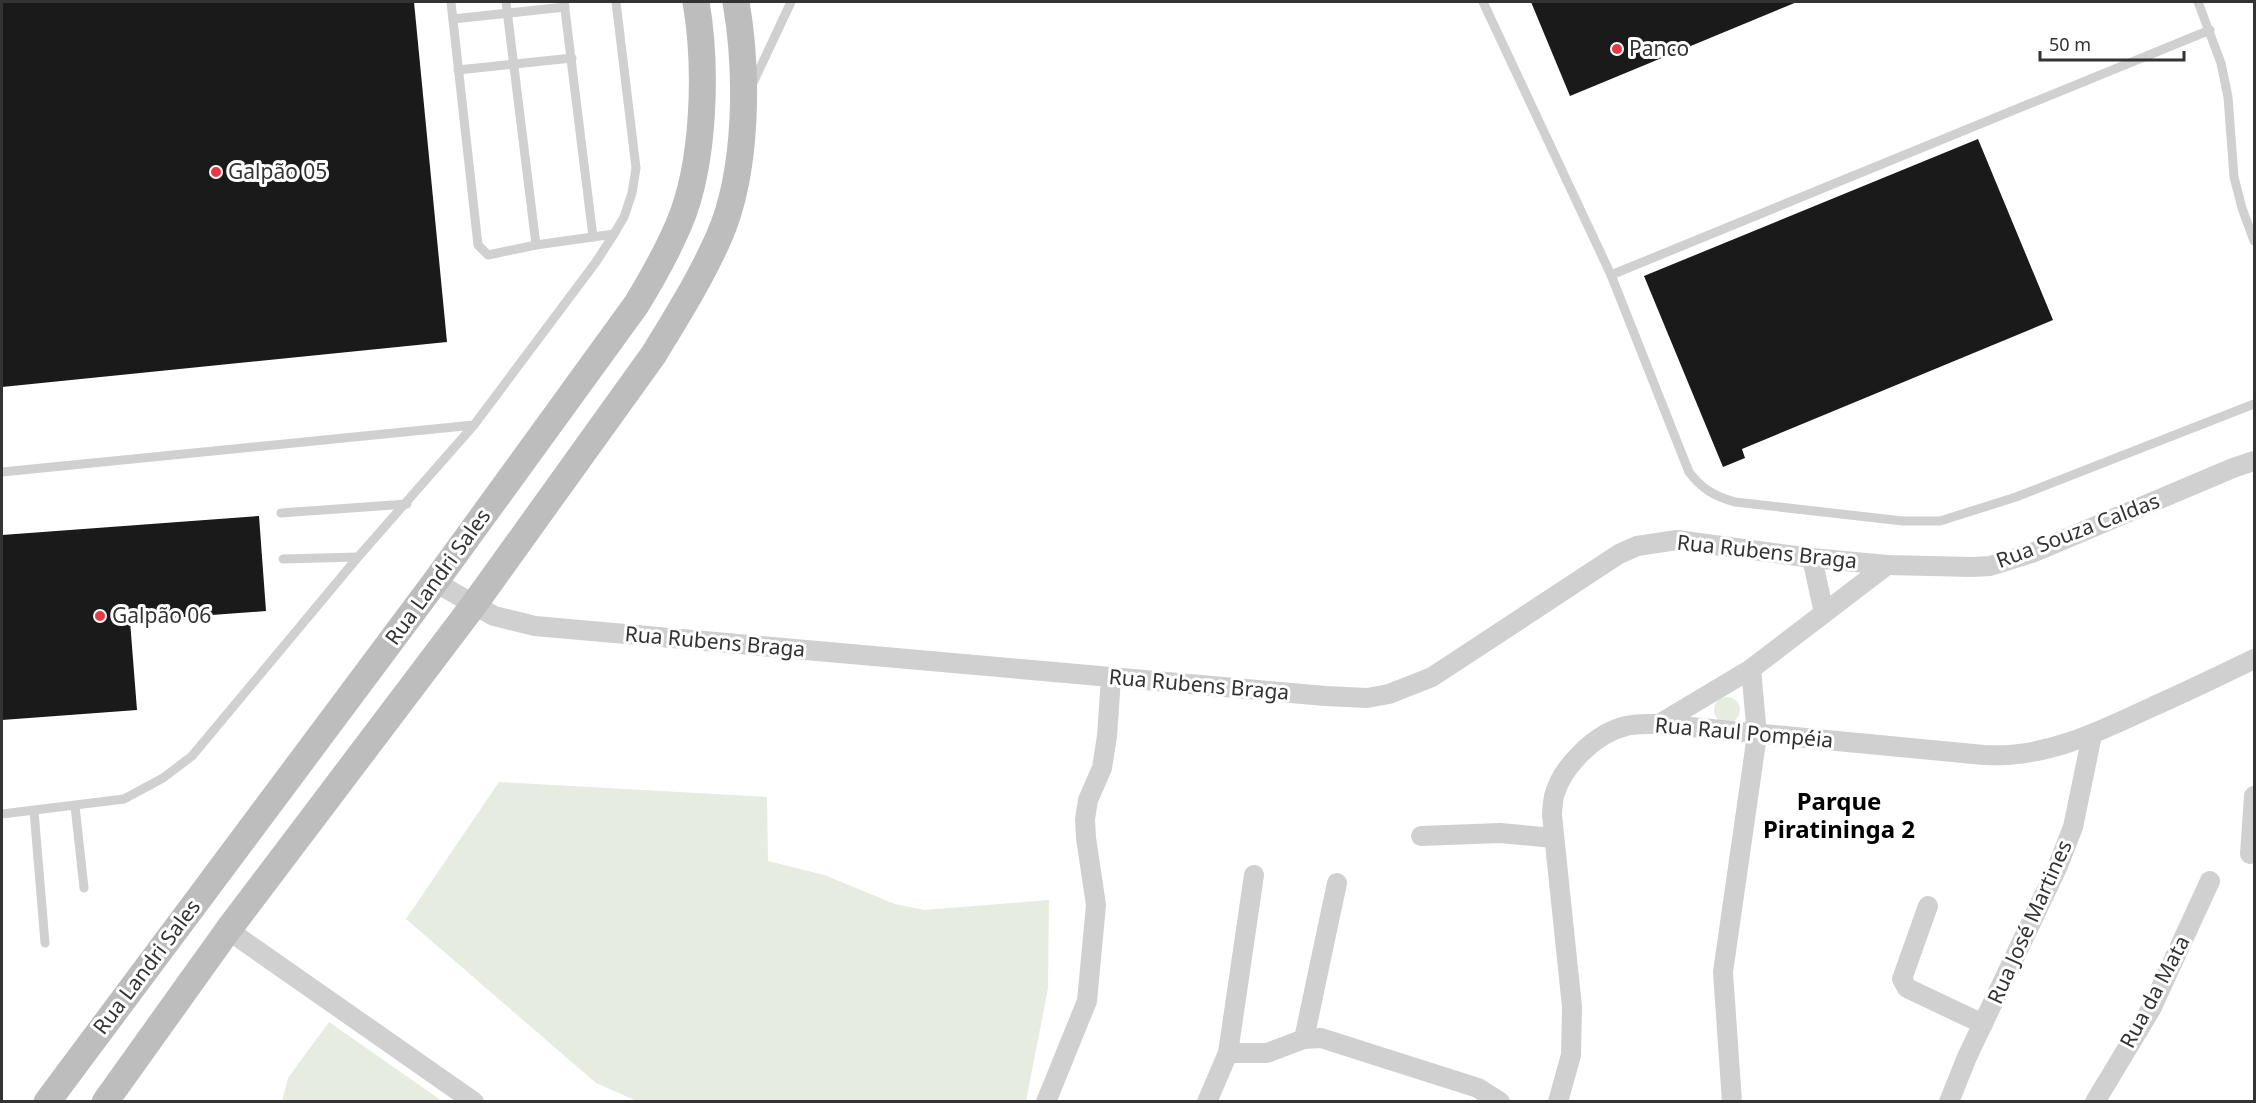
<svg xmlns="http://www.w3.org/2000/svg" width="2256" height="1103" font-family="'Noto Sans',sans-serif">
  <rect width="100%" height="100%" fill="#fff"/>
  <!-- green -->
  <g fill="#e6ecdf">
    <circle cx="1727" cy="710" r="13"/>
    <polygon points="499,782 767,797 768,861 824,875 895,904 924,910 1049,900 1048,988 1026,1101 639,1102 596,1083 406,919"/>
    <polygon points="329,1022 442,1101 282,1101 288,1078"/>
  </g>
  <!-- building -->
  <g fill="#1a1a1a">
    <polygon points="2,2 414,2 447,342 2,387"/>
    <polygon points="1531,2 1797,2 1570,96"/>
    <polygon points="1978,139 2053,320 1742,449 1745,458 1723,467 1644,276"/>
    <polygon points="259,516 266,611 130,621 137,710 2,720 2,535"/>
  </g>
  <g fill="none" stroke-linecap="round" stroke-linejoin="round">
    <!-- lane -->
    <g stroke="#d0d0d0" stroke-width="9">
      <polyline points="451,2 478,245 488,255 536,245"/>
      <polyline points="506,2 536,245 614,234"/>
      <polyline points="564,2 593,237"/>
      <path d="M1483 2 1611 275 1689 472C1702 489 1714 496 1735 502L1903 521H1940L2016 497 2254 404"/>
      <polyline points="2198,2 2221,63 2228,97 2234,177 2242,208 2254,241"/>
      <polyline points="453,19 565,7"/>
      <polyline points="458,70 572,58"/>
      <polyline points="752,85 791,2"/>
      <polyline points="1611,275 2210,30"/>
      <polyline points="2,472 474,425"/>
      <polyline points="281,513 407,504"/>
      <polyline points="283,559 358,557"/>
      <polyline points="75,806 84,888"/>
      <polyline points="34,811 45,943"/>
      <polyline points="2,814 124,799 163,778 192,756 358,557 474,425 596,262 614,234 624,217 632,193 636,168 616,2"/>
    </g>
    <!-- street -->
    <g stroke="#d0d0d0" stroke-width="20">
      <polyline points="1812,558 1824,613"/>
      <polyline points="435,582 494,616 535,626 1325,696 1367,698 1389,694 1432,677 1619,554 1637,546 1677,540 1812,558 1887,565 1972,567 1990,566 2032,553 2233,468 2254,461"/>
      <polyline points="1659,724 1751,669 1887,565"/>
      <polyline points="1421,836 1500,833 1554,838"/>
      <polyline points="2250,854 2254,796"/>
      <polyline points="1928,906 1902,979 1907,988 1983,1024"/>
      <polyline points="228,930 474,1102"/>
      <polyline points="1304,1039 1337,883"/>
      <polyline points="1228,1053 1267,1053 1304,1039 1321,1038 1478,1088 1500,1102"/>
      <polyline points="1046,1102 1087,1001 1096,905 1086,838 1085,819 1088,800 1102,768 1107,736 1111,678"/>
      <polyline points="1207,1102 1228,1053 1254,875"/>
      <path d="M1558 1102 1571 1055 1572 1007 1552 815C1552 809 1553 802 1554 796 1562 766 1596 733 1626 726 1636 723 1648 724 1659 724L1984 755C2045 759 2101 731 2154 706 2188 691 2221 675 2254 659"/>
      <polyline points="1732,1102 1723,972 1757,735 1751,669"/>
      <polyline points="1949,1102 1967,1057 2057,868 2073,827 2092,735"/>
      <polyline points="2095,1102 2151,1009 2210,881"/>
    </g>
    <!-- secondary -->
    <g stroke="#bdbdbd" stroke-width="27">
      <path d="M47 1102 435 582 636 305C652 279 667 252 679 224 705 163 707 66 696 2"/>
      <path d="M105 1102 228 930 473 606 654 354C677 316 701 278 719 237 748 171 748 72 736 2"/>
    </g>
  </g>
  <!-- markers -->
  <g fill="#e63946" stroke="#fff" stroke-width="2">
    <circle cx="1617" cy="49" r="6"/>
    <circle cx="216" cy="172" r="6"/>
    <circle cx="100" cy="616" r="6"/>
  </g>
  <g text-anchor="middle" stroke-width="6" stroke-linejoin="round" paint-order="stroke">
    <!-- poi labels -->
    <g font-size="21" fill="#333" stroke="#fff" text-anchor="start">
      <text x="1629" y="56">Panco</text>
      <text x="228" y="179">Galpão 05</text>
      <text x="112" y="623">Galpão 06</text>
    </g>
    <!-- street labels -->
    <g font-size="21" fill="#333" stroke="#fff">
      <text transform="translate(2078 531) rotate(-21)" y="7">Rua Souza Caldas</text>
      <text transform="translate(1767 552) rotate(6)" y="7">Rua Rubens Braga</text>
      <text transform="translate(438 577) rotate(-54)" y="7">Rua Landri Sales</text>
      <text transform="translate(715 642) rotate(5)" y="7">Rua Rubens Braga</text>
      <text transform="translate(1199 685) rotate(5)" y="7">Rua Rubens Braga</text>
      <text transform="translate(1744 733) rotate(5)" y="7">Rua Raul Pompéia</text>
      <text transform="translate(2030 922) rotate(-66)" y="7">Rua José Martines</text>
      <text transform="translate(147 967) rotate(-53)" y="7">Rua Landri Sales</text>
      <text transform="translate(2155 992) rotate(-62)" y="7">Rua da Mata</text>
    </g>
    <!-- quarter labels -->
    <g font-size="24" font-weight="bold" fill="#000" stroke="#fff">
      <text x="1839" y="810">Parque<tspan x="1839" dy="28">Piratininga 2</tspan></text>
    </g>
  </g>
  <!-- border -->
  <rect width="2256" height="1103" fill="none" stroke="#333333" stroke-width="6"/>
  <!-- scale -->
  <path d="M2040 51v9h144v-9" fill="none" stroke="#333333" stroke-width="3"/>
  <text x="2049" y="51" font-size="18" fill="#333333" stroke="#ffffff" stroke-width="4.5" paint-order="stroke">50 m</text>
</svg>
